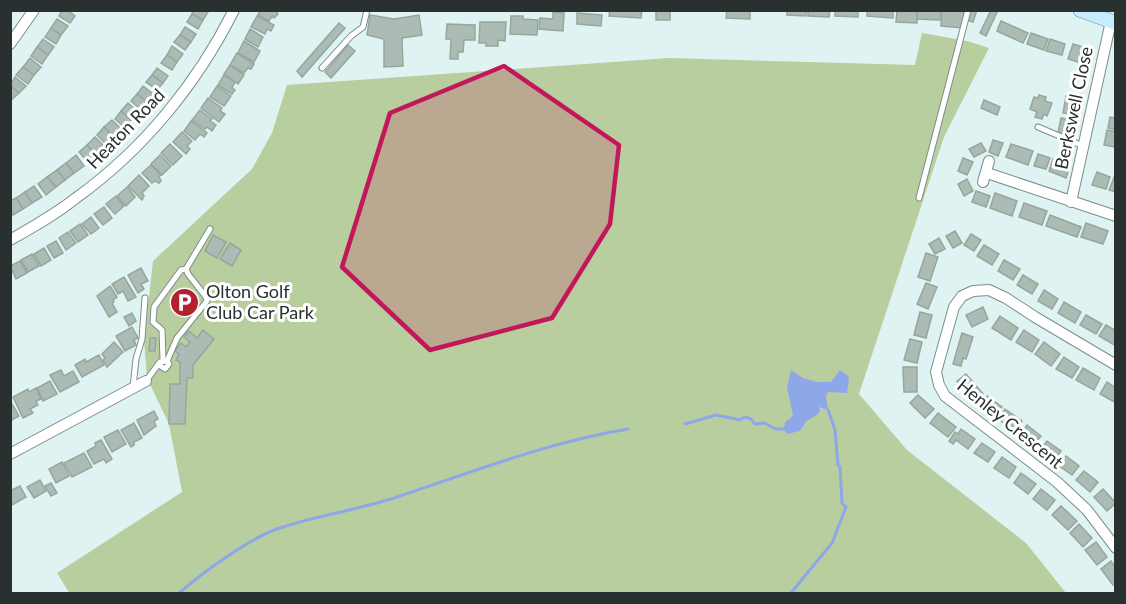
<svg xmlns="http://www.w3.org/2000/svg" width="1126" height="604" font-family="Lato,sans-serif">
  <rect width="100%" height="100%" fill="#dff3f3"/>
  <!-- green -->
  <polygon fill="#b8ce9e" points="922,33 967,41 989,48 944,137 859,394 907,450 1026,543 1066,593 70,594 57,573 182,492 169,424 147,378 144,341 153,261 252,169 272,133 287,85 669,58 915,65"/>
  <!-- water -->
  <polygon fill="#8ea7e8" points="791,370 803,378 817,382 831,382 840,370 849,377 847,393 828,392 826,396 828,410 819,407 820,411 817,415 806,421 800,431 787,434 784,429 785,422 793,416 787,387"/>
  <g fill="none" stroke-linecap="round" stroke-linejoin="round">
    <!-- stream -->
    <g stroke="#8ea7e8" stroke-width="3">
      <polyline points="685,424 716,415 740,420 745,417 751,419 755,424 765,423 775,429 784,429"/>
      <path d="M178 594C202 573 247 540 277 529 317 515 360 510 400 496 475 471 549 442 628 429"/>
      <polyline points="790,594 832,543 846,507 842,503 840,467 838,465 835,430 828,410"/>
    </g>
  </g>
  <!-- building -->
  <g fill="#acbcb4" stroke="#96a69e" stroke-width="1.5">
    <polygon points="62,10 67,10 75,16 70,23 59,16"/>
    <polygon points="194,10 205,10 208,12 203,20 192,14"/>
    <polygon points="260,10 276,10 278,14 274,18 272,16 269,21 258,15"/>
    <polygon points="610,10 642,10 641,18 609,16"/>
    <rect x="656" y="10" width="14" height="10"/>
    <polygon points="727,10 750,10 750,19 726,18"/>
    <polygon points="787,10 806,10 806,16 787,15"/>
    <polygon points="808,10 830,10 829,17 808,16"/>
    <polygon points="835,10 858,10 858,17 835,16"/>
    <polygon points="867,10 893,10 893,18 867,16"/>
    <polygon points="897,10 917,10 917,23 896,22"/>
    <polygon points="917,10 940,10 940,20 917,19"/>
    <polygon points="942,10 964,10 963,28 941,26"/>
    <polygon points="969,10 977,10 973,22 967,20"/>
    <polygon points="991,10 998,10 986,36 980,33"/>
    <polygon points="553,12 564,13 563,31 539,29 540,18 553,19"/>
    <polygon points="577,13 602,15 601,26 577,24"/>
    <polygon points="192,14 203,20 198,29 187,22"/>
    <polygon points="370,15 394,19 419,15 422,35 402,38 403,66 384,67 384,39 367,35"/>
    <polygon points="257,16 274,25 271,31 267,29 265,34 251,27"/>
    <polygon points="511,16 523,16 523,19 538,20 537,35 510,34"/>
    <polygon points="57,19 68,26 61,35 51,28"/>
    <polygon points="1001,21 1028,33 1023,43 997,31"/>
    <polygon points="480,22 506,22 505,41 498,40 498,46 486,46 486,43 479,43"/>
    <polygon points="339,23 345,28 302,77 297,71"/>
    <polygon points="447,24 475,25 475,40 464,40 463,52 458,52 458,59 450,59 451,39 446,39"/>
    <polygon points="185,27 196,34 191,42 180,35"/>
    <polygon points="51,28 61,35 56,44 45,37"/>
    <polygon points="250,29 263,37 258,47 245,39"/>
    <polygon points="1031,33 1048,39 1044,50 1027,44"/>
    <polygon points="180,35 191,42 185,50 174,42"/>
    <polygon points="43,39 54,47 48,55 37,47"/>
    <polygon points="1050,39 1065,44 1062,55 1046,51"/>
    <polygon points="244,41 260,51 254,62 238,53"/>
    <polygon points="1073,44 1089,49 1085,64 1068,59"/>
    <polygon points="348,45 355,51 331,78 325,72"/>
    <polygon points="172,46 183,54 177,62 167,55"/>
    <polygon points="37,47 48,55 42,64 31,56"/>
    <polygon points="237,53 254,64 251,69 248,68 244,73 230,65"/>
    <polygon points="167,55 177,62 172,70 161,63"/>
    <polygon points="30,58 41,67 34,75 23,67"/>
    <polygon points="230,65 244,75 238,84 224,74"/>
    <polygon points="23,67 34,75 28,84 16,75"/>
    <polygon points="157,68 168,76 163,83 152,75"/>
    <polygon points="152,75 163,83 157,90 146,82"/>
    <polygon points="224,75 235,82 232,88 235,90 232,94 218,85"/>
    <polygon points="15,77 26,86 19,93 10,86"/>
    <polygon points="10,86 19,93 10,101"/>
    <polygon points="143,86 153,94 147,102 137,94"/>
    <polygon points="217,86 231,96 224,106 210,97"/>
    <polygon points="137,94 147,102 140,109 131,101"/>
    <polygon points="1039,95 1046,97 1045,101 1052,103 1047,116 1044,114 1042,119 1035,117 1037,112 1030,109 1034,97 1038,98"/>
    <polygon points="1066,96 1077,98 1074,115 1063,113"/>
    <polygon points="208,98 222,108 220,111 225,114 219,122 201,108"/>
    <polygon points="984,100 1000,107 997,115 981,108"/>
    <polygon points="128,103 138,112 131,120 121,111"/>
    <polygon points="200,110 212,119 210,121 216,125 212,131 207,127 205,129 192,120"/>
    <polygon points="121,111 131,120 125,128 115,119"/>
    <polygon points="1110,117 1116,118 1116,130 1108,128"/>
    <polygon points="1061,118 1074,120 1071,136 1058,133"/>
    <polygon points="112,120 121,129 113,137 104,127"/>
    <polygon points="191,121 207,133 204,137 200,134 195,140 184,131"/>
    <polygon points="104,127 113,137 106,144 97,135"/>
    <polygon points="1107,130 1116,132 1115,147 1104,145"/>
    <polygon points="182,132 192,141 187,146 190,149 186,154 173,142"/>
    <polygon points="95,137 104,146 95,154 87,145"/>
    <polygon points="993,140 1003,143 998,156 989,152"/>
    <polygon points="981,143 986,151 974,157 969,149"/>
    <polygon points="170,144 182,156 173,165 161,153"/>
    <polygon points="1011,144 1033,151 1028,165 1006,157"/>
    <polygon points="87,145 95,154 87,161 79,152"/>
    <polygon points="1038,154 1050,158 1046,169 1034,166"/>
    <polygon points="76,155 84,166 74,173 66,163"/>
    <polygon points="160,155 171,166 162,175 151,164"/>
    <polygon points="963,158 973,162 967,175 958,171"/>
    <polygon points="1053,159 1070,165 1066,178 1049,171"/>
    <polygon points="66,163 74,173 65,180 57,170"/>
    <polygon points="151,165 161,175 159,176 161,181 159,183 155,181 152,183 142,173"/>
    <polygon points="57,170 65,180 56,187 47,177"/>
    <polygon points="1097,172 1110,177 1106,189 1092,185"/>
    <polygon points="139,175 149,186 142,193 144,196 142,200 128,186"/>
    <polygon points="1115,175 1116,175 1116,192 1109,190"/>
    <polygon points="47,177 56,187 46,195 38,184"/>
    <polygon points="967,179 973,191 964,196 958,184"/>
    <polygon points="34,186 42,197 32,203 25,192"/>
    <polygon points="127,187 135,197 126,206 117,196"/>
    <polygon points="976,191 990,196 986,207 972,202"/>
    <polygon points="25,192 32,203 23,209 16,198"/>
    <polygon points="995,193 1017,201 1012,216 990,208"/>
    <polygon points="116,196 124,206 115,214 106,204"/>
    <polygon points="16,198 23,209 13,215 10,211 10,201"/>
    <polygon points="1024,203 1047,211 1042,225 1019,217"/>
    <polygon points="104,207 112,218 103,225 94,214"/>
    <polygon points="1050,215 1081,227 1077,237 1046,226"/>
    <polygon points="91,217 99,228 91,234 82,224"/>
    <polygon points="1086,223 1108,231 1103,244 1081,237"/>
    <polygon points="80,224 88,235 78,242 70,231"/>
    <polygon points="955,231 962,243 953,248 946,236"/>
    <polygon points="68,232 76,243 66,250 59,238"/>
    <polygon points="971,234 981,240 974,251 964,245"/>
    <polygon points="213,235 226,242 217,258 205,251"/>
    <polygon points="939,238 945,249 935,254 929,244"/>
    <polygon points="56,241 63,253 54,258 47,246"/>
    <polygon points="230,243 241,250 232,266 220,259"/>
    <polygon points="984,245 999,254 992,265 977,256"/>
    <polygon points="44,248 51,260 41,266 34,254"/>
    <polygon points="926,253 938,257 930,281 918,277"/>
    <polygon points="32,254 39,266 28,272 21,260"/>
    <polygon points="1004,260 1020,269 1013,280 998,271"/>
    <polygon points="20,261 27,273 16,279 10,266"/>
    <polygon points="141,268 148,281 141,284 144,289 138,293 128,275"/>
    <polygon points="1023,275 1038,284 1032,294 1017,285"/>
    <polygon points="124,277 136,297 128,301 123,291 118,294 112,284"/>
    <polygon points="926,283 937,287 928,309 917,304"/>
    <polygon points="110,286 117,297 113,300 114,302 112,303 117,312 109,317 97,296"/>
    <polygon points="1044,290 1058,299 1052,309 1038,301"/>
    <polygon points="1064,302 1081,312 1075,323 1058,313"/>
    <polygon points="983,307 988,319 972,327 966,315"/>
    <polygon points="920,312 932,315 926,338 914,335"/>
    <polygon points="132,313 136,321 129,326 124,317"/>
    <polygon points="1086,315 1102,324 1096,334 1080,325"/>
    <polygon points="1000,316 1018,328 1011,340 992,328"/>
    <polygon points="1106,325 1116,331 1116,346 1099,336"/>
    <polygon points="132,327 138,338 134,340 136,345 125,351 116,336"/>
    <polygon points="203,330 214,339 193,365 193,378 187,378 185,424 169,424 170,384 180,384 180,362 176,360 179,354 175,351 181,343 186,347 190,342 184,337 189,331 197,338"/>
    <polygon points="1024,330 1039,340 1032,352 1016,342"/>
    <polygon points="962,333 973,337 966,359 963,358 961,366 953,364"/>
    <polygon points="150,338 156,338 155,351 149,351"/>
    <polygon points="910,339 922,342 917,363 904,360"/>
    <polygon points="114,342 123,352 107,367 103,360 105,358 102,354"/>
    <polygon points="1044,342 1060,354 1051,366 1035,354"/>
    <polygon points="99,355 104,365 82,377 75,365 85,359 86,362"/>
    <polygon points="1064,357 1079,367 1072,378 1056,369"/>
    <polygon points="903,367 917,367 917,392 904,392"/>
    <polygon points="1083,368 1100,378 1094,390 1076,380"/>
    <polygon points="61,370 64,376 73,371 79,382 60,392 50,375"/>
    <polygon points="966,374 983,394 974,401 957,381"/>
    <polygon points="50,381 57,394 43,401 37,388"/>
    <polygon points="1107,382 1116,388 1116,403 1100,394"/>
    <polygon points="36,388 41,399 36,401 38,405 30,409 33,413 23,418 13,397 28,389 29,392"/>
    <polygon points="918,395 934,409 925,418 910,403"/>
    <polygon points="987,396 1002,407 995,416 980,405"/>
    <polygon points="12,404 19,416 10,421 10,405"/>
    <polygon points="1005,409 1022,421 1015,431 998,419"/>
    <polygon points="154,411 158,419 154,421 156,426 144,435 137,420"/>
    <polygon points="938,413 956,427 948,437 930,423"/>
    <polygon points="134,423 142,438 134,442 134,445 131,447 121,430"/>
    <polygon points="1027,425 1041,436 1033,445 1020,435"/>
    <polygon points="961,429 975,439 968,449 956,440 953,444 949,441 955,432 958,434"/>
    <polygon points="118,430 126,444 112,452 104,437"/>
    <polygon points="101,440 112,459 106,463 104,459 94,464 87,451 96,446 95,443"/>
    <polygon points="1047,441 1061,451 1053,461 1040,450"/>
    <polygon points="982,443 995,452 988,462 974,453"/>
    <polygon points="84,453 92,467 72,477 64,463"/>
    <polygon points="1066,456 1079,466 1072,475 1058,465"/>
    <polygon points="1002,457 1016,467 1009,478 994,468"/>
    <polygon points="62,462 69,476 56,483 49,469"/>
    <polygon points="1084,471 1098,482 1090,492 1076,480"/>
    <polygon points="1021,473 1036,484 1028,494 1014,483"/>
    <polygon points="40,480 46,491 34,498 27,487"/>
    <polygon points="51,483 57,493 51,496 45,486"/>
    <polygon points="20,486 26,497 12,505 10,491"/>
    <polygon points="1041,489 1055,500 1047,510 1033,499"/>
    <polygon points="1103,489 1116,503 1107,511 1094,497"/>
    <polygon points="1061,506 1077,521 1068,530 1052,515"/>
    <polygon points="1079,524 1092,538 1083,547 1070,533"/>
    <polygon points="1096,542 1107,557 1097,565 1085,550"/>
    <polygon points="1111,561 1116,568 1116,583 1113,585 1101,569"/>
  </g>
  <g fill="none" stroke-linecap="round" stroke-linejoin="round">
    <defs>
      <g id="lane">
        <polyline points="322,68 351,36 363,27 367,10"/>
        <polyline points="1038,127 1083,146"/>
        <polyline points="919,198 968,10"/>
        <polyline points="163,360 162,330 153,322 154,307 181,270 186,269"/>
        <polyline points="167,361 177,338 207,301 206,297 188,274 186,269 210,229"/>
        <polyline points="146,381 160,362 167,361 169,364 165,369 159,365"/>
        <polyline points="133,387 136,359 142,339 145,298"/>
      </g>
      <g id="street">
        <polyline points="10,44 34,10"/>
        <polyline points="987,173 1116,216"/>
        <polyline points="983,182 989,161"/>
        <polyline points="1071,202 1111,21"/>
        <path d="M10 240C33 227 56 214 76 198 143 150 197 84 234 10"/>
        <polyline points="1116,365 1035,317 1006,298 989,290 973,291 962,296 954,307 936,372 939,385 945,396 1057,482 1087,510 1116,548"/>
        <polyline points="10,454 146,381"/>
      </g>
      <polyline id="secondary" points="1080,10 1116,23"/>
    </defs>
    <!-- lane casing -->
    <use href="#lane" stroke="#7b8d8d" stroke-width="7"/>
    <!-- street casing -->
    <use href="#street" stroke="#7b8d8d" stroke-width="12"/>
    <!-- secondary casing -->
    <use href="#secondary" stroke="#7b8d8d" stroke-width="15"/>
    <!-- lane -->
    <use href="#lane" stroke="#fff" stroke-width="5"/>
    <!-- street -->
    <use href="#street" stroke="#fff" stroke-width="10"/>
    <!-- secondary -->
    <use href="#secondary" stroke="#c7ecfe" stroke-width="14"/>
  </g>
  <!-- marked area -->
  <path fill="#c2185b" fill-opacity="0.2" stroke="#c2185b" stroke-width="4.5" stroke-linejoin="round" d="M504 66 619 145 610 224 552 318 430 350 342 267 390 113Z"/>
  <!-- icons -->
  <defs>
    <symbol id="parking-disc" viewBox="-11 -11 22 22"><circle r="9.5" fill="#b3212e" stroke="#fff"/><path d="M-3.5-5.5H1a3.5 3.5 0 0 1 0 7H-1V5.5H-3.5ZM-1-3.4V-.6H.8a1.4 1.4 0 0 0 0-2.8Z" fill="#fff"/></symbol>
  </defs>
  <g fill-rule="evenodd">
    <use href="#parking-disc" x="168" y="286" width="33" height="33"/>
  </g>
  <g text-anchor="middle" stroke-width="6" stroke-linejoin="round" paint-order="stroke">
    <!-- street labels -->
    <g font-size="18" fill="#283030" stroke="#fff">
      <text transform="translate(1074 108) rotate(-78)" y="6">Berkswell Close</text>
      <text transform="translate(126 129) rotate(-46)" y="6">Heaton Road</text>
      <text transform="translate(1010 424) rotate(39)" y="6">Henley Crescent</text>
    </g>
    <!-- poi labels -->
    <g font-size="18" fill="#283030" stroke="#fff" text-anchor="start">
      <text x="206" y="298">Olton Golf<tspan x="206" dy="21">Club Car Park</tspan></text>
    </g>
  </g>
  <!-- border -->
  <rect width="1126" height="604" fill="none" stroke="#283030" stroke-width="24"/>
</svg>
